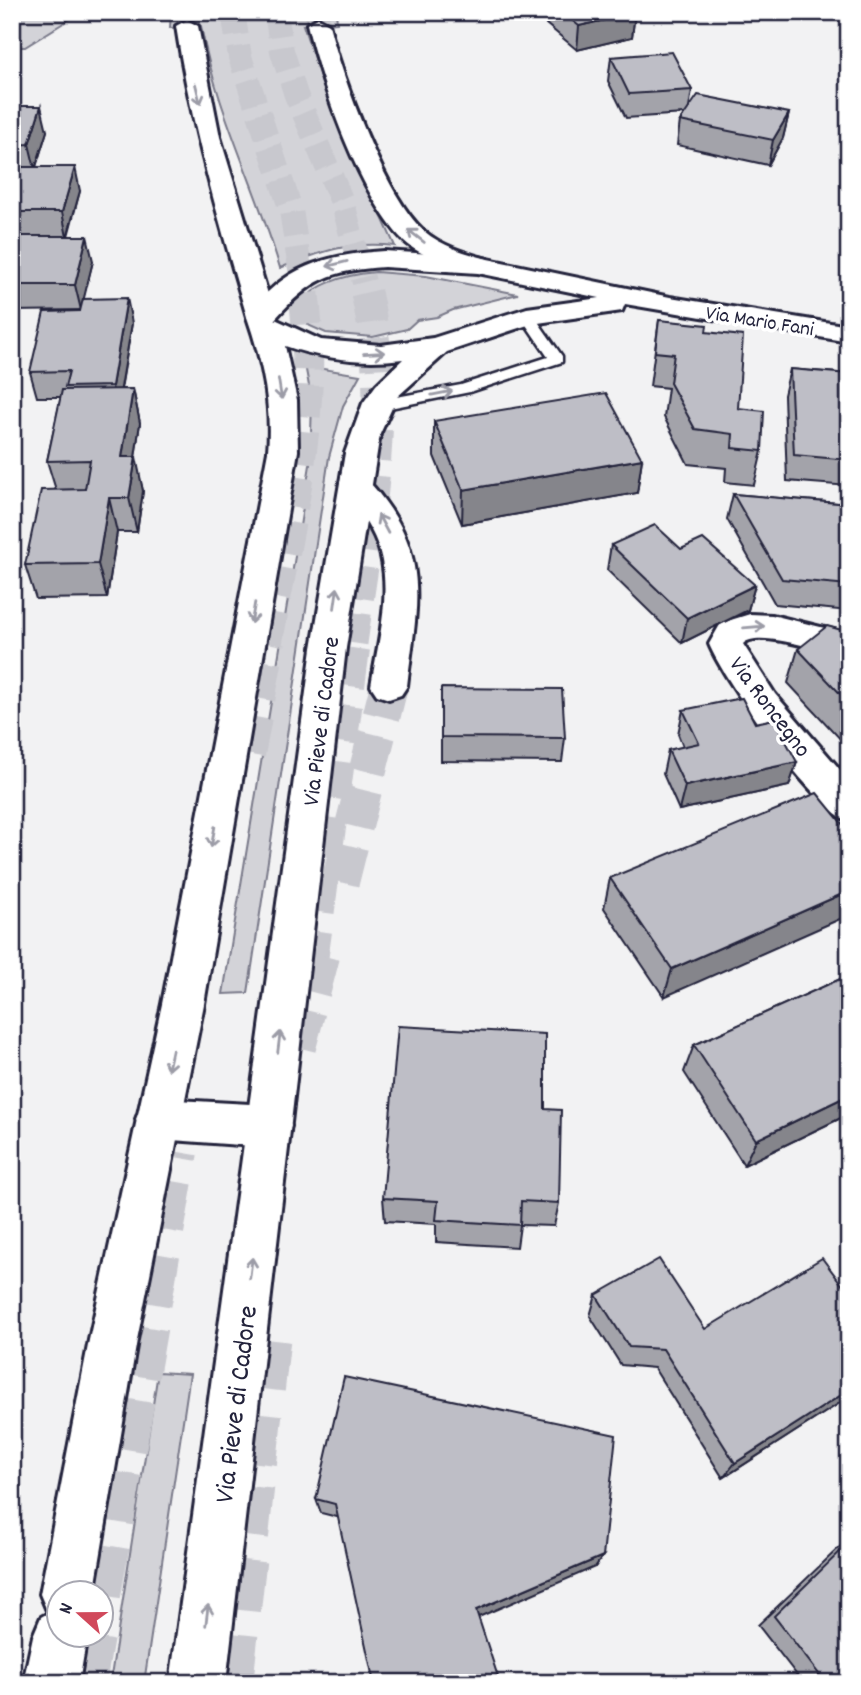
<svg xmlns="http://www.w3.org/2000/svg" width="861" height="1695" font-family="Dekko,sans-serif">
  <rect width="100%" height="100%" fill="#f2f2f3"/>
  <filter id="ink" filterUnits="userSpaceOnUse"><feTurbulence type="fractalNoise" baseFrequency=".0143" numOctaves="2"/><feDisplacementMap in="SourceGraphic" scale="14" xChannelSelector="R" yChannelSelector="G"/><feConvolveMatrix kernelMatrix="1 2 1 2 8 2 1 2 1" color-interpolation-filters="sRGB"/></filter>
  <g filter="url(#ink)">
    <!-- green -->
    <g fill="#d3d3d8" stroke="#7a7a8a" stroke-width="2">
      <polygon points="12,12 81,12 25,47 12,47"/>
      <path d="M171 12H336L337 23 303 25 324 89 395 246C349 241 322 251 280 268 256 186 216 110 201 26L170 28Z"/>
      <path d="M376 272 426 276 518 294 453 310 437 317 417 320 407 329 373 337 326 333 310 326 300 317C298 284 352 274 376 272Z"/>
      <polygon points="311,367 360,375 343,406 329,457 248,993 223,994 310,465 312,402 306,370"/>
      <polygon points="158,1372 190,1374 144,1683 110,1683"/>
    </g>
    <g fill="none" stroke-linecap="round" stroke-linejoin="round">
      <!-- trunk-tunnel-far3 -->
      <g stroke="#c8c8ce" stroke-width="24" stroke-dasharray="24 11" stroke-linecap="butt">
        <polyline points="233,12 240,57 291,210 302,282"/>
        <polyline points="276,12 282,51 296,95 343,204 364,282"/>
        <polyline points="317,12 318,24"/>
        <polyline points="187,26 188,12"/>
      </g>
      <!-- trunk-tunnel-far2 -->
      <g stroke="#c8c8ce" stroke-width="31" stroke-dasharray="31 15" stroke-linecap="butt">
        <path d="M267 643C289 523 321 402 302 281"/>
        <path d="M352 643C368 525 395 398 363 281"/>
      </g>
      <!-- trunk-tunnel-far1 -->
      <g stroke="#c8c8ce" stroke-width="38" stroke-dasharray="38 19" stroke-linecap="butt">
        <polyline points="246,754 267,641"/>
        <polyline points="340,882 389,686"/>
        <polyline points="308,968 352,641"/>
        <polyline points="297,1047 324,944"/>
      </g>
      <!-- trunk-tunnel -->
      <g stroke="#c8c8ce" stroke-width="50" stroke-dasharray="50 24" stroke-linecap="butt">
        <polyline points="96,1594 173,1151"/>
        <polyline points="81,1683 89,1636"/>
        <polyline points="228,1683 266,1333"/>
      </g>
      <defs>
        <polygon id="service" points="527,312 532,313 562,356 562,362 470,392 375,411 367,406 375,401 461,385 548,357 520,316"/>
        <g id="minor">
          <path d="M750 614 772 615 849 634V658C828 653 757 628 743 644L775 694 849 780V821C815 810 724 681 709 644L721 623Z"/>
          <polygon points="158,1099 269,1105 285,1111 291,1126 285,1141 269,1147 158,1139 142,1133 136,1119 142,1105"/>
        </g>
        <path id="tertiary" d="M384 251 478 257 670 297 849 326V342L625 304 622 311 531 324 447 352 397 397 380 434 346 648 226 1683H170L312 648 345 453 363 403 376 385 403 359C363 364 323 359 285 346L297 400 298 451 204 1004 137 1340 94 1594H60V1636H87L79 1683H23L33 1636 41 1617 48 1613 40 1594 89 1340 162 1004 268 451C272 404 262 361 247 317 282 266 326 255 384 251ZM384 267 478 273 600 298 527 308 433 338 381 345 321 340 275 319C312 278 330 271 384 267Z"/>
        <g id="trunk">
          <path d="M318 18 329 24C341 75 386 198 424 231 441 246 466 253 487 259L491 265 487 271C474 274 463 269 451 265 435 259 416 253 403 240 359 194 322 86 307 24Z"/>
          <path d="M187 20 198 26 220 137 275 317 271 323H251L247 317C219 221 191 125 176 26Z"/>
          <path d="M355 475C370 479 377 491 386 503 431 564 415 616 407 686L401 695 389 699 377 695 371 686C379 636 397 577 371 530 363 514 349 500 340 485L344 478Z"/>
        </g>
      </defs>
      <!-- service casing -->
      <use href="#service" stroke="#22223b" stroke-width="5"/>
      <!-- minor casing -->
      <use href="#minor" stroke="#22223b" stroke-width="6"/>
      <!-- tertiary casing -->
      <use href="#tertiary" stroke="#22223b" stroke-width="6"/>
      <!-- trunk casing -->
      <use href="#trunk" stroke="#22223b" stroke-width="6"/>
      <!-- service -->
      <use href="#service" fill="#fff" fill-rule="evenodd"/>
      <!-- minor -->
      <use href="#minor" fill="#fff" fill-rule="evenodd"/>
      <!-- tertiary -->
      <use href="#tertiary" fill="#fff" fill-rule="evenodd"/>
      <!-- trunk -->
      <use href="#trunk" fill="#fff" fill-rule="evenodd"/>
    </g>
    <!-- wall -->
    <g fill="#a3a3aa" stroke="#22223b" stroke-width="2">
      <polygon points="540,12 634,12 635,13 632,37 577,50 539,18"/>
      <polygon points="611,57 692,90 689,108 789,113 783,138 768,165 677,145 680,121 685,114 626,118 608,81"/>
      <polygon points="12,106 47,131 36,167 80,191 68,236 93,261 83,299 132,323 121,389 133,389 140,423 135,457 143,491 137,532 117,532 107,598 36,599 25,565 56,490 47,461 61,397 37,397 30,372 81,310 12,311 12,244 14,237 12,237"/>
      <polygon points="849,170 849,187 845,186"/>
      <polygon points="659,320 706,332 738,408 762,451 754,485 725,482 726,468 688,464 664,417 668,388 650,386"/>
      <polygon points="790,369 849,374 849,486 787,481 784,395"/>
      <polygon points="434,421 642,459 637,493 462,524 434,456"/>
      <polygon points="733,494 849,504 849,611 775,604 727,519"/>
      <polygon points="611,545 681,549 755,585 748,610 682,643 607,570"/>
      <polygon points="849,632 849,744 843,742 788,683 798,649"/>
      <polygon points="441,688 565,738 562,762 441,761"/>
      <polygon points="683,710 755,723 797,762 789,786 679,810 663,774 668,750 683,747 678,734"/>
      <polygon points="849,832 664,997 604,908 610,878"/>
      <polygon points="849,975 849,1114 744,1165 684,1072 694,1045"/>
      <polygon points="545,1109 559,1203 554,1226 520,1225 517,1247 436,1242 436,1224 385,1221 383,1198"/>
      <polygon points="849,1294 849,1397 723,1478 654,1368 621,1365 590,1316 596,1295 705,1329"/>
      <polygon points="316,1499 603,1556 595,1567 337,1517 321,1513"/>
      <polygon points="849,1538 849,1683 803,1683 758,1625"/>
    </g>
    <!-- shaded-wall -->
    <g fill="#85858b" stroke="#22223b" stroke-width="2">
      <polygon points="635,13 632,37 577,50 579,26"/>
      <polygon points="41,106 47,131 35,169 29,144"/>
      <polygon points="789,113 783,138 768,165 773,140"/>
      <polygon points="75,167 80,191 67,237 62,212"/>
      <polygon points="87,236 93,261 81,310 75,285"/>
      <polygon points="127,298 132,323 117,411 112,386"/>
      <polygon points="133,389 140,423 130,492 122,457"/>
      <polygon points="136,457 143,491 137,532 129,498"/>
      <polygon points="642,459 637,493 462,524 463,490"/>
      <polygon points="109,498 117,532 107,598 98,564"/>
      <polygon points="755,585 748,610 682,643 687,618"/>
      <polygon points="797,762 789,786 679,810 685,786"/>
      <polygon points="849,891 849,915 664,997 672,969"/>
      <polygon points="849,1095 849,1114 744,1165 756,1140"/>
      <polygon points="849,1390 849,1397 723,1478 735,1463"/>
      <polygon points="603,1556 595,1567 474,1619 476,1610"/>
    </g>
    <!-- building -->
    <g fill="#bebec6" stroke="#22223b" stroke-width="2">
      <polygon points="562,12 634,12 635,13 579,26"/>
      <polygon points="672,52 692,90 629,94 611,57"/>
      <polygon points="698,95 789,113 773,140 680,121"/>
      <polygon points="12,106 41,106 29,144 12,145"/>
      <polygon points="12,167 75,167 62,212 12,212"/>
      <polygon points="15,236 87,236 75,285 12,285 12,244"/>
      <polygon points="127,298 112,386 65,387 69,371 30,372 44,312 80,311 83,299"/>
      <polygon points="659,320 707,325 706,332 743,336 738,408 764,411 762,451 732,448 733,434 695,429 670,383 674,354 655,352"/>
      <polygon points="790,369 849,374 849,460 794,455"/>
      <polygon points="133,389 122,457 136,457 129,498 109,498 98,564 25,565 41,490 85,489 90,460 47,461 62,390"/>
      <polygon points="606,393 642,459 463,490 434,421"/>
      <polygon points="733,494 849,504 849,585 782,579"/>
      <polygon points="655,525 681,549 703,539 755,585 687,618 611,545"/>
      <polygon points="827,626 849,632 849,703 798,649"/>
      <polygon points="441,688 562,689 565,738 441,737"/>
      <polygon points="742,698 755,723 774,719 797,762 685,786 668,750 699,743 683,710"/>
      <polygon points="817,793 849,832 849,891 672,969 610,878"/>
      <polygon points="849,975 849,1095 756,1140 694,1045"/>
      <polygon points="398,1026 545,1034 545,1109 561,1110 559,1203 521,1201 520,1225 436,1220 438,1201 383,1198"/>
      <polygon points="822,1258 849,1294 849,1390 735,1463 663,1349 629,1347 596,1295 659,1259 705,1329"/>
      <polygon points="344,1377 616,1435 603,1556 476,1610 500,1683 374,1683 335,1504 316,1499"/>
      <polygon points="849,1543 849,1683 826,1683 774,1616"/>
    </g>
    <!-- one-way arrows -->
    <defs><path id="oneway-shaft" d="M-6 0H5M1.5-3L5.5 0L1.5 3" fill="none" stroke-width="1.6" stroke-linecap="round" stroke-linejoin="round" transform="scale(1.75)"/></defs>
    <g stroke="#9c9ca7">
      <use href="#oneway-shaft" transform="translate(198 94) rotate(76)"/>
      <use href="#oneway-shaft" transform="translate(416 236) rotate(-142)"/>
      <use href="#oneway-shaft" transform="translate(337 264) rotate(166)"/>
      <use href="#oneway-shaft" transform="translate(374 353) rotate(-3)"/>
      <use href="#oneway-shaft" transform="translate(280 389) rotate(81)"/>
      <use href="#oneway-shaft" transform="translate(442 393) rotate(-11)"/>
      <use href="#oneway-shaft" transform="translate(383 524) rotate(-118)"/>
      <use href="#oneway-shaft" transform="translate(336 598) rotate(-82)"/>
      <use href="#oneway-shaft" transform="translate(253 613) rotate(100)"/>
      <use href="#oneway-shaft" transform="translate(754 627) rotate(-5)"/>
      <use href="#oneway-shaft" transform="translate(213 837) rotate(100)"/>
      <use href="#oneway-shaft" transform="translate(279 1042) rotate(-83)"/>
      <use href="#oneway-shaft" transform="translate(170 1060) rotate(102)"/>
      <use href="#oneway-shaft" transform="translate(251 1268) rotate(-83)"/>
      <use href="#oneway-shaft" transform="translate(207 1615) rotate(-83)"/>
    </g>
  </g>
  <g text-anchor="middle" stroke-width="7" stroke-linejoin="round" paint-order="stroke">
    <!-- far-street labels -->
    <g font-size="21" fill="#22223b" stroke="#fff">
      <text transform="translate(760 320) rotate(9)" y="7">Via Mario Fani</text>
    </g>
    <!-- street labels -->
    <g font-size="24" fill="#22223b" stroke="#fff">
      <text transform="translate(771 706) rotate(53)" y="8">Via Roncegno</text>
      <text transform="translate(320 721) rotate(-83)" y="8">Via Pieve di Cadore</text>
    </g>
    <!-- near-street labels -->
    <g font-size="28" fill="#22223b" stroke="#fff">
      <text transform="translate(234 1404) rotate(-83)" y="10">Via Pieve di Cadore</text>
    </g>
  </g>
  <!-- margin -->
  <rect width="861" height="1695" fill="none" stroke="#fff" stroke-width="42"/>
  <rect x="21" y="21" width="819" height="1653" fill="none" stroke="#22223b" stroke-width="2.5" filter="url(#ink)"/>
  <!-- north arrow -->
  <g transform="translate(80 1614) rotate(291)"><circle r="33" fill="#ffffff" stroke="#a7a7b1" stroke-width="2"/>
  <path d="M0-5L12 26L0 18L-12 26Z" fill="#d1495b"/>
  <text y="-10" font-size="19" font-weight="bold" text-anchor="middle" fill="#22223b">N</text>
  </g>
</svg>
